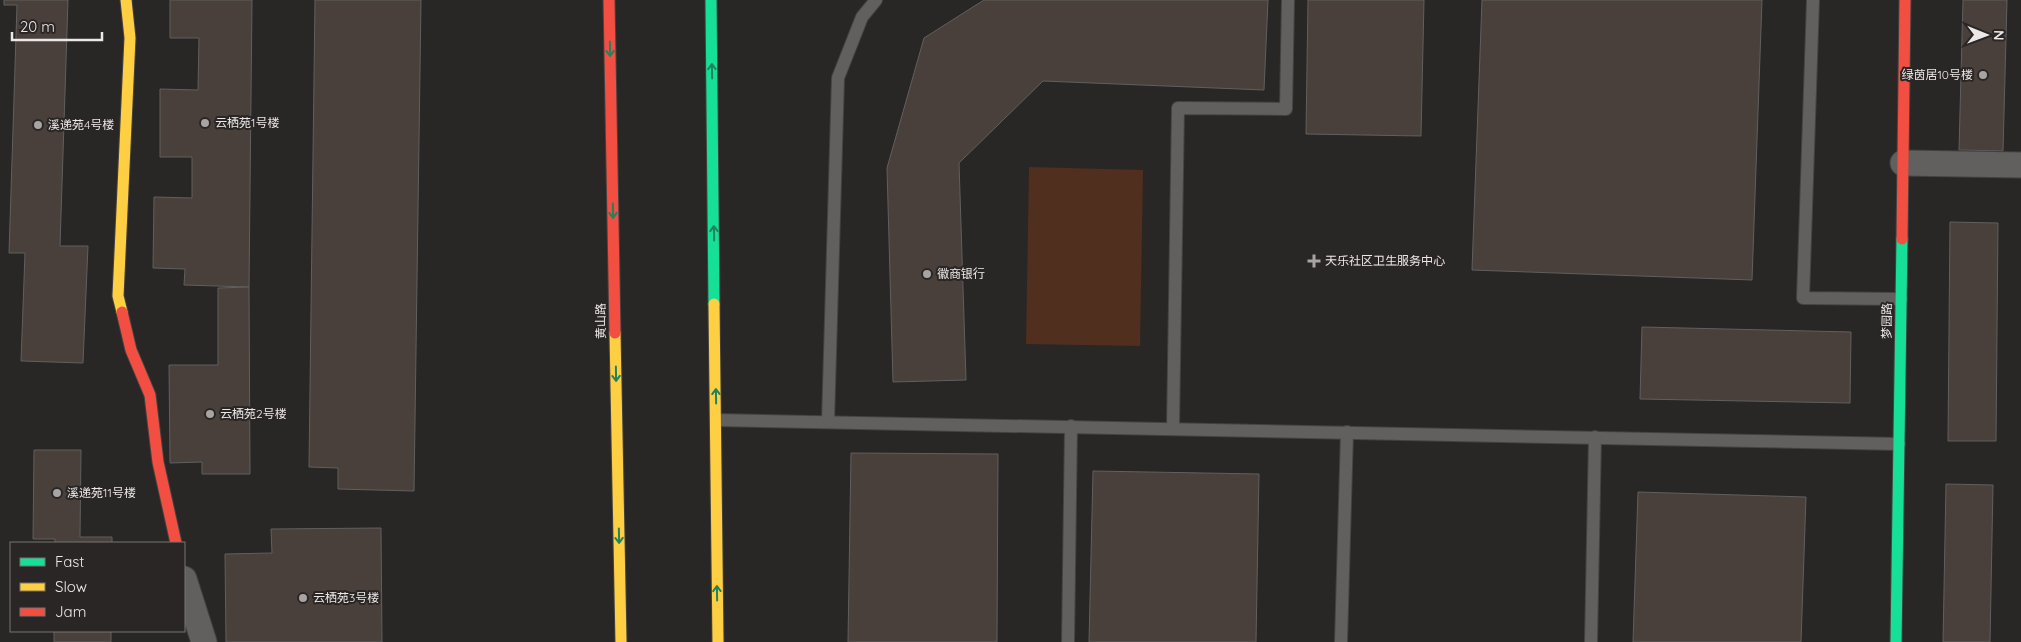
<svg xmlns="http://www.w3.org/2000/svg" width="2021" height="642" font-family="Quicksand,'Noto Sans SC',sans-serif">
  <rect width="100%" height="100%" fill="#292726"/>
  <!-- green -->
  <polygon fill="#502f1e" points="1029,167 1143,170 1140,346 1026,344"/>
  <!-- building -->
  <g fill="#4a403b" stroke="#615f5f">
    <polygon points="4,0 68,0 60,246 88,246 83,363 21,361 25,253 9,253 17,5 4,5"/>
    <polygon points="170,0 252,0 249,287 184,285 185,269 153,268 154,197 192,198 192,157 160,157 160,89 198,90 199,38 170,38"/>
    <polygon points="315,0 421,0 414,491 338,489 338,468 309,467"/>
    <polygon points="984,0 1268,0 1264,90 1043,81 959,163 966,380 893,382 887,168 924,38"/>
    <polygon points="1308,0 1424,0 1421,136 1306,134"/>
    <polygon points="1482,0 1762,0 1752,280 1472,270"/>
    <polygon points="1963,0 2007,0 2003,151 1959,150"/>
    <polygon points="1950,222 1998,223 1996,441 1948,441"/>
    <polygon points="249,287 250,474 202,474 202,462 170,463 169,365 218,365 218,288"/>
    <polygon points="1642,327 1851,332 1850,403 1640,399"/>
    <polygon points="34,450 81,450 80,537 112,537 112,543 55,543 55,539 33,539"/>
    <polygon points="851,453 998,454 997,642 848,642"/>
    <polygon points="1093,471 1259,474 1256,642 1089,642"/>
    <polygon points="1946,484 1993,485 1990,642 1943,642"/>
    <polygon points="1638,492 1806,497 1801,642 1633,642"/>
    <polygon points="381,528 382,642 226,642 225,554 272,553 271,529"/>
    <rect x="54" y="631" width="57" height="11"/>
  </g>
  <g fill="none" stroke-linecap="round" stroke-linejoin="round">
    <defs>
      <g id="lane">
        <polyline points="1813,0 1803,298 1901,299"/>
        <polyline points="716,420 1899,444"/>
        <polyline points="828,422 838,78 862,17 876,0"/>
        <polyline points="1173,428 1178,108 1286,109 1288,0"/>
        <polyline points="1068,642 1071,426"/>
        <polyline points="1341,642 1347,432"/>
        <polyline points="1591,642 1595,437"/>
      </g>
      <g id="street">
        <polyline points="1903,163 2021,165"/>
        <polyline points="184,579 204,642"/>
      </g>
      <g id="fast">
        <polyline points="711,0 714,304"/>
        <polyline points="1896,642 1902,239"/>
      </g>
      <g id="slow">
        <polyline points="714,304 718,642"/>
        <polyline points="122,312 118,296 130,38 126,0"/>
        <polyline points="615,333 621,642"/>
      </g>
      <g id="jam">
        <polyline points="609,0 615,333"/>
        <polyline points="1902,239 1905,0"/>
        <polyline points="122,312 131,350 150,395 158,462 176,543"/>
      </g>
    </defs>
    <!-- lane casing -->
    <use href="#lane" stroke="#454342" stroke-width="14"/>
    <!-- street casing -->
    <use href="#street" stroke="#454342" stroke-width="27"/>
    <!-- fast casing -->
    <use href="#fast" stroke="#454342" stroke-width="13"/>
    <!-- slow casing -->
    <use href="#slow" stroke="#454342" stroke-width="13"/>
    <!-- jam casing -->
    <use href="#jam" stroke="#454342" stroke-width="13"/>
    <!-- lane -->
    <use href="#lane" stroke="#61605f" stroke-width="12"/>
    <!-- street -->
    <use href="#street" stroke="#61605f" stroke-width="25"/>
    <!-- fast -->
    <use href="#fast" stroke="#16e098" stroke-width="11"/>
    <!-- slow -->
    <use href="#slow" stroke="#ffcf43" stroke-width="11"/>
    <!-- jam -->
    <use href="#jam" stroke="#f24e42" stroke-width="11"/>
  </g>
  <!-- one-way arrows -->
  <defs><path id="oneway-shaft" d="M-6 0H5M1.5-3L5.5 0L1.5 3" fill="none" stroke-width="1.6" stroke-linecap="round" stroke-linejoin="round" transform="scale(1.25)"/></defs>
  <g stroke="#20835e">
    <use href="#oneway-shaft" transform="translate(610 49) rotate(89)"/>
    <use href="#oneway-shaft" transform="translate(712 71) rotate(-91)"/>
    <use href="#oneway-shaft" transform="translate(613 211) rotate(89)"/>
    <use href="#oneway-shaft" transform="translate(714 233) rotate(-91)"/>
    <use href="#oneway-shaft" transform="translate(616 374) rotate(89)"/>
    <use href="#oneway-shaft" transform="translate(716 396) rotate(-91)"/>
    <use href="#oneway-shaft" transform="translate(619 536) rotate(89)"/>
    <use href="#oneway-shaft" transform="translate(717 593) rotate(-91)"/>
  </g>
  <!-- markers -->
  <g fill="#a7a4a3" stroke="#2a2625" stroke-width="2">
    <circle cx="1983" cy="75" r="5"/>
    <circle cx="205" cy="123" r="5"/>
    <circle cx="38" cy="125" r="5"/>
    <path d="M1311.5 253.5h5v5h5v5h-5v5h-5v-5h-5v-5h5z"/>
    <circle cx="927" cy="274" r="5"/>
    <circle cx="210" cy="414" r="5"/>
    <circle cx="57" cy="493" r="5"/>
    <circle cx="303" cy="598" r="5"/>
  </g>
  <g text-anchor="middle" stroke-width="4" stroke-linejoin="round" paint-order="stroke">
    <!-- poi labels -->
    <g font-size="12" fill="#ebe8e7" stroke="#2a2625" text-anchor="start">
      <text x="1973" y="79" text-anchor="end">绿茵居10号楼</text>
      <text x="215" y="127">云栖苑1号楼</text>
      <text x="48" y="129">溪递苑4号楼</text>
      <text x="1325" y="265">天乐社区卫生服务中心</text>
      <text x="937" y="278">徽商银行</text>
      <text x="220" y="418">云栖苑2号楼</text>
      <text x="67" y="497">溪递苑11号楼</text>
      <text x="313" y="602">云栖苑3号楼</text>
    </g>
    <!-- street labels -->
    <g font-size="12" fill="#ebe8e7" stroke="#2a2625">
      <text transform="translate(601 321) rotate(-91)" y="4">黄山路</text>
      <text transform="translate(1887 321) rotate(-89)" y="4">梦园路</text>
    </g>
  </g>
  <!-- legend -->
  <rect x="10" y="542" width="175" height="90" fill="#2a2625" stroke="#777473"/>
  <rect x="20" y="558" width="25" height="8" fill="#16e098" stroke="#777473"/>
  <text x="55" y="567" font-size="15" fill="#ebe8e7">Fast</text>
  <rect x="20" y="583" width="25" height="8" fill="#ffcf43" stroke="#777473"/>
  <text x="55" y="592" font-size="15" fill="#ebe8e7">Slow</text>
  <rect x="20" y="608" width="25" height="8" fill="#f24e42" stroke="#777473"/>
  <text x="55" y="617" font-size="15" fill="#ebe8e7">Jam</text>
  <!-- north arrow -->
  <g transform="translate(1986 35) rotate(91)" stroke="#2a2625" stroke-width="4" paint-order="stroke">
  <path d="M0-4L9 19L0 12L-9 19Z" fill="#ebe8e7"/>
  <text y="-8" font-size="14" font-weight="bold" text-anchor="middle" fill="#ebe8e7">N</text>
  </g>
  <!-- scale -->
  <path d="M12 32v8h90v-8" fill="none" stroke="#ebe8e7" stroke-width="2.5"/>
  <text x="20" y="32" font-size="15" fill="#ebe8e7" stroke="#2a2625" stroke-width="4" paint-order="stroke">20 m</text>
</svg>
